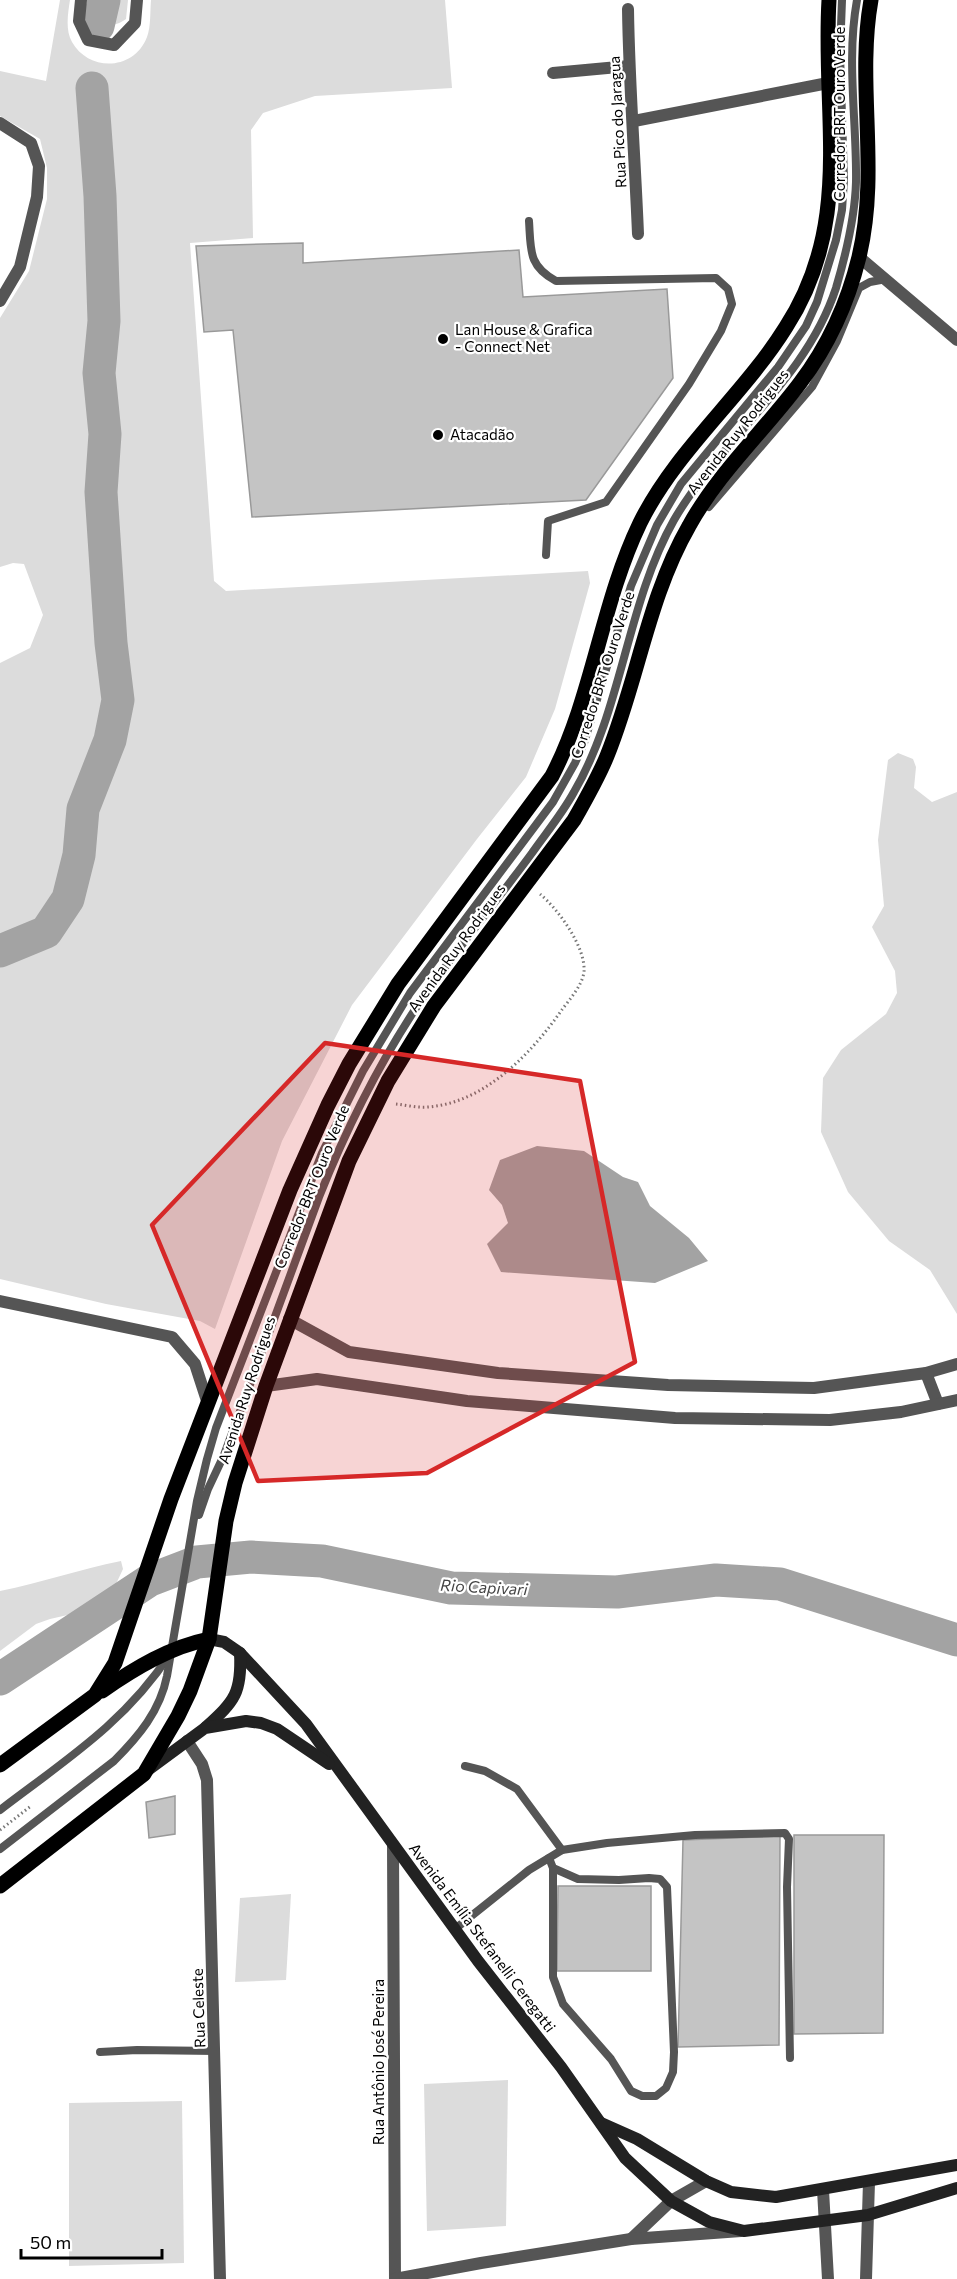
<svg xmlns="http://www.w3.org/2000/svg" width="957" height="2279" font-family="Commissioner,sans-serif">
  <rect width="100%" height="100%" fill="#fff"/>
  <!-- green -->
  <g fill="#dcdcdc">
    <path d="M60 0H70C68 13 65 30 72 42 89 72 134 71 147 37 151 27 150 11 151 0H445L452 88 315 96 263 113 251 130 253 238 190 243 214 581 226 591 588 571 590 583 555 709 526 777 477 839 352 1005 282 1141 215 1329 200 1321 106 1304 0 1279V663L30 648 43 615 24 564 13 563 0 567V318L29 271 47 199V168L40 139 0 116V71L46 81Z"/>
    <path d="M93 0H128L126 19C114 27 109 26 96 21L92 8Z"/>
    <polygon points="898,753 913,759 916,767 914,788 932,802 957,792 957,1314 930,1270 889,1241 848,1192 821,1132 823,1078 841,1050 886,1014 897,993 895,971 872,927 884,906 878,840 888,760"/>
    <path d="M121 1561 123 1569 109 1599 94 1609 50 1619 36 1624 0 1651V1591C41 1583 80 1569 121 1561Z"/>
    <polygon points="291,1894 286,1980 235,1982 240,1898"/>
    <polygon points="508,2080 506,2226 427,2231 424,2084"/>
    <polygon points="182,2101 184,2263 69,2266 69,2103"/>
  </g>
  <!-- water -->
  <polygon fill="#a3a3a3" points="537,1146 584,1151 623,1177 638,1182 650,1206 689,1238 708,1261 655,1283 501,1272 487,1244 508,1223 502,1205 489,1190 500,1160"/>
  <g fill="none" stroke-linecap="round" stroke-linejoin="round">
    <!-- river -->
    <g stroke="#a3a3a3" stroke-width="33">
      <polyline points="98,26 104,0"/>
      <polyline points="0,951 46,932 68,899 79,855 83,809 110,740 118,700 111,643 101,492 105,434 99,373 104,321 100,196 92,88"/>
      <polyline points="0,1679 150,1580 197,1562 251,1557 322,1561 451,1588 617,1592 716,1580 780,1584 957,1640"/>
    </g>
  </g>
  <!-- building -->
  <g fill="#c4c4c4" stroke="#999" stroke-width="1.5">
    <polygon points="303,243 303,263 519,250 523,297 667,289 673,378 586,500 252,517 233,330 204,332 196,246"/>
    <polygon points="175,1796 175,1834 149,1838 146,1802"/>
    <polygon points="794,1835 884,1835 883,2033 794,2034"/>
    <polygon points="780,1836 779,2045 678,2047 683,1840"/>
    <polygon points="558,1886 651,1886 651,1971 557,1971"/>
  </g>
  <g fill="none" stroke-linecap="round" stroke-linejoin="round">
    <!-- path -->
    <g stroke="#777" stroke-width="3" stroke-dasharray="1.5 3" stroke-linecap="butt">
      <path d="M396 1104C406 1105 417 1108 428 1107 484 1103 531 1054 561 1011 569 1000 582 986 584 972 586 947 558 909 540 894"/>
      <polyline points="0,1830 31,1806"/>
    </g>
    <!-- lane -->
    <g stroke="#555" stroke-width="8">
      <path d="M529 221C531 250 528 266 556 281L716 278 728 289 732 304 721 331 689 384 606 502 548 521 546 555"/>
      <polyline points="709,507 812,387 837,341 859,288 870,282 886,279"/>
      <path d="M199 1515 208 1489 224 1455 319 1197C347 1127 380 1061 422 999 457 949 496 902 532 853 546 833 562 814 574 792 623 708 626 605 674 520 721 439 806 380 836 288 846 254 855 218 856 182 857 122 846 60 857 0"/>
      <polyline points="465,1766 485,1771 517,1789 562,1850"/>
      <path d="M0 1810C64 1761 125 1723 170 1654"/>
      <path d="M0 1849 114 1761C139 1736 160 1711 167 1676L197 1501 207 1459 216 1428 322 1153 363 1071 410 993 553 802 575 763 584 743 631 586 657 525 681 484 778 367 806 326 817 302 836 240 842 210 844 180 840 53 842 0"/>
      <polyline points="549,1858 553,1868 578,1879 619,1880 649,1878 660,1879 667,1887 674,2052 673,2072 666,2088 656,2096 642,2096 631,2091 611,2059 563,2004 553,1977 553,1868"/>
      <polyline points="455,1929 529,1870 562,1850 607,1843 695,1835 785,1833 789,1839 787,1887 790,2058"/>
      <polyline points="100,2052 137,2050 216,2051"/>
    </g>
    <!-- street -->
    <g stroke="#555" stroke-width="12">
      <polyline points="81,0 79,21 88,40 114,45 135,23 137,0"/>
      <path d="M628 9C629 84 635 159 638 234"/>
      <polyline points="553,73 629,66"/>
      <polyline points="634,121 828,83"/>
      <polyline points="0,123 31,143 39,166 37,197 20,267 0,301"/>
      <polyline points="859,257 957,340"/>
      <polyline points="0,1301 172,1337 195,1364 208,1404"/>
      <polyline points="289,1319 349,1352 498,1373 668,1385 814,1388 926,1373 957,1364"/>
      <polyline points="926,1373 938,1404"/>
      <polyline points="266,1386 317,1379 467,1401 675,1418 830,1420 901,1412 957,1400"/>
      <polyline points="187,1741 202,1764 207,1780 220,2279"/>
      <polyline points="393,1845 395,2279"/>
      <polyline points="823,2190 828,2279"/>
      <polyline points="631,2239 671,2201 706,2181"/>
      <polyline points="395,2279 481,2263 631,2239 741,2231"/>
      <polyline points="866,2279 869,2182"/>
    </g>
    <!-- secondary -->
    <g stroke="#222" stroke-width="12">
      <polyline points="209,1639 224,1642 240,1653 306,1724 478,1961 561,2067 625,2158 671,2201 709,2222 744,2231 868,2215 957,2188"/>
      <path d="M206 1727C235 1701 242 1692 240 1653"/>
      <polyline points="148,1770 205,1728 246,1721 261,1723 277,1729 329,1764"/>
      <polyline points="601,2123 637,2139 706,2181 731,2192 776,2197 957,2165"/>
    </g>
    <!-- primary -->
    <g stroke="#000" stroke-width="15">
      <path d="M102 1691C135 1668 170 1647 209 1639"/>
      <path d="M0 1765 95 1695 115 1663 171 1499 290 1190 328 1105 349 1064 398 984 552 776C593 697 601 604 640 523 676 450 743 396 786 327 854 222 822 116 829 0"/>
      <path d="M0 1886 144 1774 178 1716 190 1691 209 1639 226 1521 235 1483 266 1386 349 1161 388 1081 434 1006 574 820C586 799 598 778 607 756 638 680 648 597 689 526 718 473 764 431 800 383 828 346 848 302 859 257 880 169 856 85 871 0"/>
    </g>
  </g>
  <!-- marked area -->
  <path fill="#d62828" fill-opacity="0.2" stroke="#d62828" stroke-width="4.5" stroke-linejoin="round" d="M325 1043 580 1081 635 1362 427 1473 258 1481 152 1225Z"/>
  <!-- markers -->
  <g fill="#000" stroke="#fff" stroke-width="2">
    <circle cx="443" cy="339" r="6"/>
    <circle cx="438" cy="435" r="6"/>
  </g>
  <g text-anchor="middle" stroke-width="4.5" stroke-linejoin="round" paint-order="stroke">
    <!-- street labels -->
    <g font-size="15" fill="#000" stroke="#fff">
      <text transform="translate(840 114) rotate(-90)" y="5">Corredor BRT Ouro Verde</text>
      <text transform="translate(618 122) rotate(-93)" y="5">Rua Pico do Jaragua</text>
      <text transform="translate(738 432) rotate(-52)" y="5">Avenida Ruy Rodrigues</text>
      <text transform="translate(603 675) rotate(-72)" y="5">Corredor BRT Ouro Verde</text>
      <text transform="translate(457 948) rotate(-54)" y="5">Avenida Ruy Rodrigues</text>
      <text transform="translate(312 1187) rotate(-68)" y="5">Corredor BRT Ouro Verde</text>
      <text transform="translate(247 1390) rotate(-72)" y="5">Avenida Ruy Rodrigues</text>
      <text transform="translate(482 1938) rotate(53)" y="5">Avenida Emília Stefanelli Ceregatti</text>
      <text transform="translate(199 2008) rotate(-92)" y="5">Rua Celeste</text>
      <text transform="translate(379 2062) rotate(-90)" y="5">Rua Antônio José Pereira</text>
    </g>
    <!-- poi labels -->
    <g font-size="15" fill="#000" stroke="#fff" text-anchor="start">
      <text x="455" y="335">Lan House &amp; Grafica<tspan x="455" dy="17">- Connect Net</tspan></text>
      <text x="450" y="440">Atacadão</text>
    </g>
    <!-- water labels -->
    <g font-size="16" font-style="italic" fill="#444" stroke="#fff">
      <text transform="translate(484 1587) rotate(3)" y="6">Rio Capivari</text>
    </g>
  </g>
  <!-- scale -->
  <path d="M21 2249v9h141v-9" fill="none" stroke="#000000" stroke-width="3"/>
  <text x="30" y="2249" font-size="18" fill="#000000" stroke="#ffffff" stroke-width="4.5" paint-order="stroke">50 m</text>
</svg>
